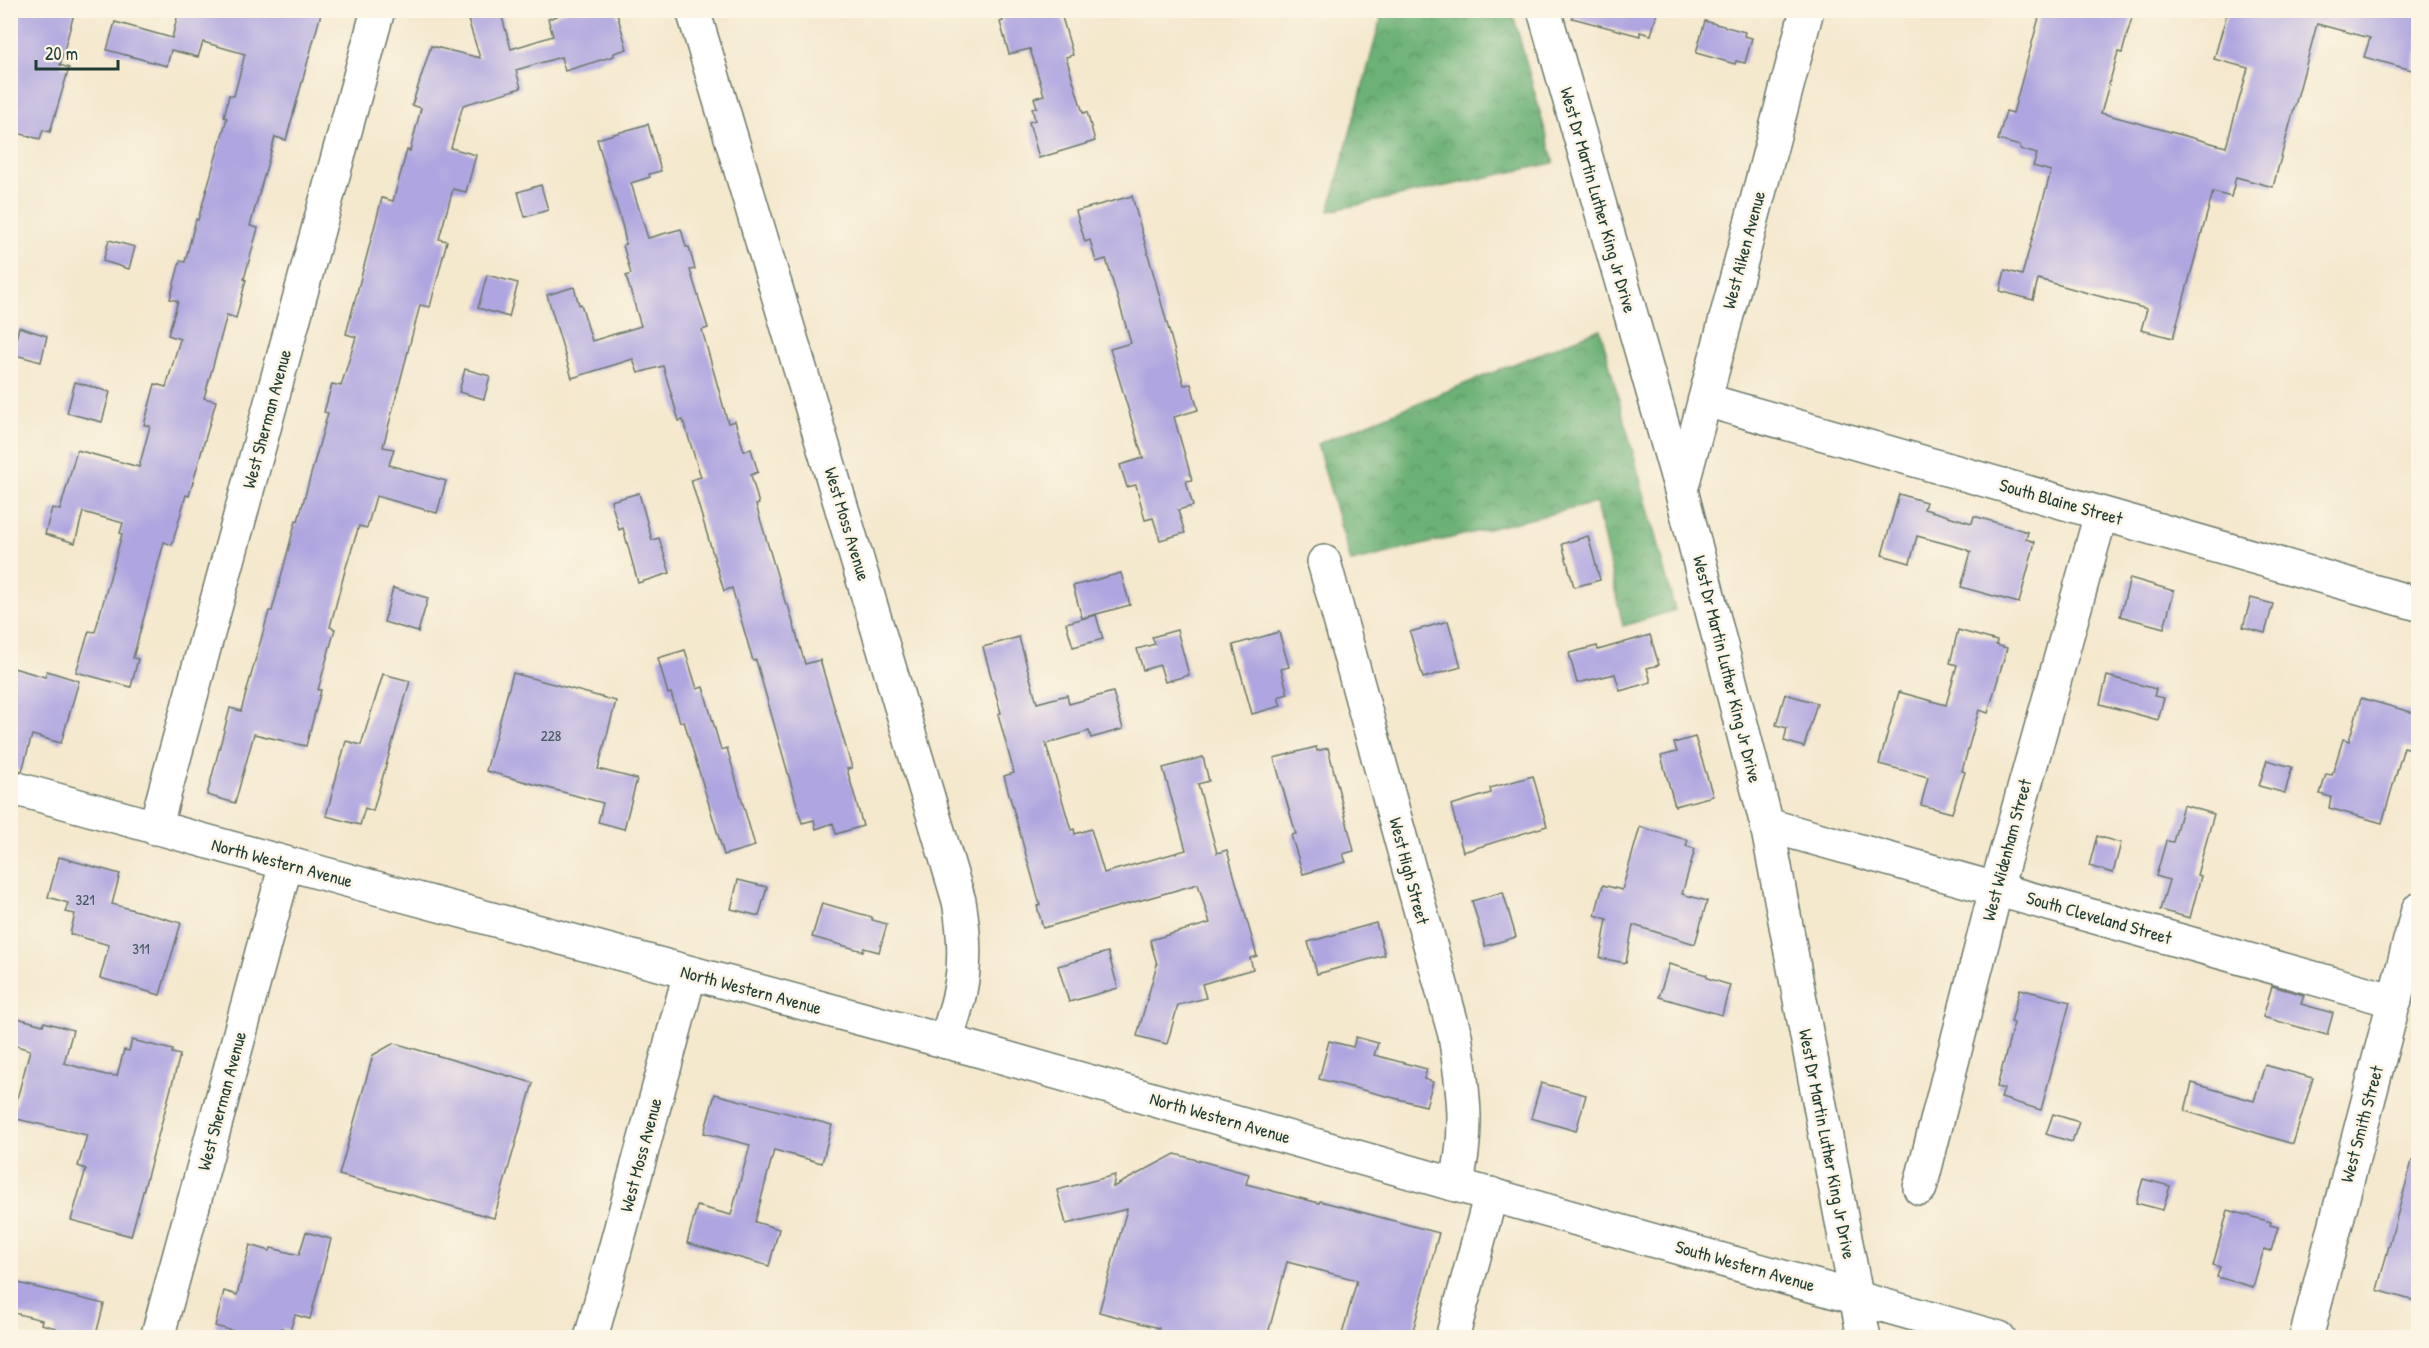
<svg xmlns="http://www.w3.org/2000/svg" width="2429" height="1348" font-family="'Patrick Hand',sans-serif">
  <defs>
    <pattern id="forest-crowns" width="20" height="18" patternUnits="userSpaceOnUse" patternTransform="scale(1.5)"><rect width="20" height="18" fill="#6cb176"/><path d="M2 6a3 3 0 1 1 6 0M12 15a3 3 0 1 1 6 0" fill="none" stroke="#589162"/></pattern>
  </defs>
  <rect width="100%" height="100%" fill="#fcf5e5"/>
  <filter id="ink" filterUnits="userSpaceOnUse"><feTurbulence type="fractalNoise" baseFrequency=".0167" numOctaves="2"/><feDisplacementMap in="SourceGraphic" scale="12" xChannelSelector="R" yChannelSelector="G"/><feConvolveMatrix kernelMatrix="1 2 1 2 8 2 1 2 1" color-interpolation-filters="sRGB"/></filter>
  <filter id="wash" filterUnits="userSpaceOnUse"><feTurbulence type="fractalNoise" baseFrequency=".008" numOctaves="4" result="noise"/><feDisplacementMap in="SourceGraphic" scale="24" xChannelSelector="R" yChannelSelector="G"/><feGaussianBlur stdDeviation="1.35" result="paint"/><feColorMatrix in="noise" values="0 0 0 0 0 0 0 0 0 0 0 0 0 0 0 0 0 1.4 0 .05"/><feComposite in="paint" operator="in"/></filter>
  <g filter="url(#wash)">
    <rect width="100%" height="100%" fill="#f4e8cd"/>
    <!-- forest -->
    <g fill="url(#forest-crowns)" stroke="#467755" stroke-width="1.5">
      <polygon points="1383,11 1512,11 1554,163 1329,211"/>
      <polygon points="1600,329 1675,610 1623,626 1596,503 1351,562 1317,444"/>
    </g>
    <g id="blocks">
      <!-- building -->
      <g fill="#afa5e0">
        <polygon points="10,10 75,10 60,65 69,68 50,132 43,130 40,139 10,131"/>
        <polygon points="179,10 322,10 286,140 275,137 250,226 258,228 244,279 246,280 236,318 227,315 204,398 216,401 189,496 186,495 172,545 164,542 133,658 138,659 131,687 76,672 89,631 95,632 122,534 120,533 123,523 83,512 75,543 45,534 52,508 60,510 77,450 139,467 150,426 144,425 155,384 166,387 180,339 168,335 178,301 170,299 180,261 185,262 196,219 198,220 227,118 224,117 229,95 234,96 245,54 203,42 198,57 171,50 167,66 107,50 115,22 172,38"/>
        <polygon points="465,10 500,10 511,49 553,36 548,19 557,16 556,14 569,10 616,10 627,49 614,53 614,56 565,71 561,57 516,70 521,88 463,105 451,148 476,155 466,192 453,189 439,239 447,241 430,307 420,305 383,447 394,449 389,465 446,481 437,513 376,496 367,528 359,526 346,567 330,627 335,629 318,690 321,690 306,746 254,734 235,803 207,795 230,708 241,711 269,611 272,611 296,520 298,521 328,413 324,412 332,384 341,386 356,337 346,334 382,198 393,201 407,150 410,151 421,108 412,105 431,46 480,58"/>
        <polygon points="1000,10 1060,10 1073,55 1066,57 1083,113 1087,112 1095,141 1039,158 1029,122 1035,120 1032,108 1037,107 1034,98 1044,95 1030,49 1009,54 1000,22 1003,21"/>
        <polygon points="1573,10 1658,10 1651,35 1640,32 1640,36 1572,18"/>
        <polygon points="2041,10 2134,10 2122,53 2118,52 2101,113 2226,147 2248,68 2214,59 2228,10 2418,10 2418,49 2412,70 2364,57 2370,38 2317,24 2273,187 2236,177 2231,197 2213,192 2173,338 2141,330 2147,309 2095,295 2038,279 2033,300 2000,291 2005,270 2022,275 2051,171 2033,166 2037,154 2020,149 2020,146 1998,140 2006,111 2013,113"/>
        <polygon points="1705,21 1745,32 1744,36 1752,38 1745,63 1736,61 1735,64 1696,53"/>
        <polygon points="648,124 661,171 649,174 650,177 631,183 648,238 681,229 686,247 689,247 695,269 690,270 708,328 702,330 728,423 735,421 744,451 751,449 758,472 751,475 759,504 756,505 786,605 788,605 805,664 820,660 852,768 847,769 863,826 836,834 833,823 816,829 814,820 802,823 756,660 753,661 732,588 724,591 691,480 701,477 683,420 679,421 663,366 638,373 633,359 572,378 547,295 574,287 579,305 581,304 592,341 641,326 626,276 631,274 623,245 626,244 623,228 597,139"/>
        <polygon points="541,185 548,210 525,217 518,192"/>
        <polygon points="1132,196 1184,385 1191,384 1198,410 1174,417 1192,480 1186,481 1193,506 1178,510 1185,533 1160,540 1153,518 1145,520 1136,485 1127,487 1120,465 1143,458 1110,349 1131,343 1106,259 1096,262 1090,240 1085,242 1076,211"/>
        <polygon points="109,240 135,247 129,269 103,261"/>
        <polygon points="487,275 518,283 509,317 478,308"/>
        <polygon points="19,327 47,336 41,362 12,354"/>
        <polygon points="465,369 490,376 484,399 459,392"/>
        <polygon points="75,382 110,392 102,422 67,413"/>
        <polygon points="639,493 652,540 659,538 670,573 638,583 623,528 619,530 611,501"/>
        <polygon points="1899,494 1926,502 1924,509 1972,523 1974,516 2028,532 2026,539 2035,542 2019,603 1961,587 1971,552 1965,549 1917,536 1910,563 1882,555"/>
        <polygon points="1588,536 1600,580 1574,587 1562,544"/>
        <polygon points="1121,573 1130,605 1082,618 1073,586"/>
        <polygon points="2130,578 2174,591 2164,628 2120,616"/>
        <polygon points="393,588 428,598 418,632 384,622"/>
        <polygon points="2251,598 2273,604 2265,633 2243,627"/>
        <polygon points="1096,615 1103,639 1073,647 1066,623"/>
        <polygon points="1448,621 1461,667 1423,678 1410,632"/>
        <polygon points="1177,630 1189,675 1165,682 1160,665 1143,670 1137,649 1155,644 1152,637"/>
        <polygon points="1958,630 1997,641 1996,645 2007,648 1988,713 1979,710 1962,771 1965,772 1952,813 1921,805 1928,777 1879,764 1899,692 1946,705 1957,665 1950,663"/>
        <polygon points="1279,632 1289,667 1281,669 1288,694 1278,697 1281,706 1252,714 1233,645"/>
        <polygon points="1650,635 1659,665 1647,668 1651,682 1620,691 1615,674 1577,683 1569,653 1597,646 1598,650"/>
        <polygon points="1019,637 1037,703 1067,695 1069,704 1113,692 1123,729 1091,738 1089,731 1046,744 1071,830 1074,829 1075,834 1091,829 1104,873 1186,850 1163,768 1203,757 1209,781 1198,784 1217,853 1227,850 1257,956 1250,958 1253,969 1202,984 1206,998 1178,1005 1167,1044 1137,1036 1157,964 1150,940 1210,923 1198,884 1043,928 1037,906 1040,905 1004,776 1014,773 998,714 1001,713 983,647"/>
        <polygon points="685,650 697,689 703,687 721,750 727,748 755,846 724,855 684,721 680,722 671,693 668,694 658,658"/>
        <polygon points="10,667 45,677 47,671 79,681 61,743 32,735 22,771 10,769"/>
        <polygon points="513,673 616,701 598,769 637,779 624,829 598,822 603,803 486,771"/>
        <polygon points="383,674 410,681 373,811 365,808 360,825 326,816 346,741 361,745"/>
        <polygon points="2107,676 2156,689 2154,696 2164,698 2158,720 2100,704"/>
        <polygon points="1785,694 1817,703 1804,747 1784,741 1787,728 1776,725"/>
        <polygon points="2361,698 2418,714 2418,725 2412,749 2404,747 2382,823 2329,808 2331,797 2320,794 2326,774 2332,775 2343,739 2349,741"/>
        <polygon points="1695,737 1713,796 1675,806 1661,756 1677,752 1674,743"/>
        <polygon points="1316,747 1317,751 1328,748 1354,851 1343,854 1346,862 1303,874 1291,835 1296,834 1274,758"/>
        <polygon points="2267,760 2292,767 2285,793 2259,786"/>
        <polygon points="1533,776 1547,826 1463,852 1451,805 1491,793 1490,788"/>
        <polygon points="2183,805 2214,814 2197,875 2201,876 2190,918 2160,910 2169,880 2156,876 2166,841 2173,842"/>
        <polygon points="1640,827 1688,840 1686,846 1695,849 1682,894 1707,901 1695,944 1633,925 1626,963 1600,958 1607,919 1595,915 1603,885 1622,890"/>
        <polygon points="2097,836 2121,843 2113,873 2089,866"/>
        <polygon points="59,857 120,874 112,904 181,923 160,995 100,978 109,945 70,934 75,914 65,912 68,903 48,897"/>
        <polygon points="738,880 767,887 759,916 731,909"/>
        <polygon points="1503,892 1516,937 1485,946 1472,901"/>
        <polygon points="822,903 872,917 872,920 887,924 879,952 864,948 863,951 812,937"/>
        <polygon points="1376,923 1385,955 1317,974 1308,942"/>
        <polygon points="1108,952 1118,988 1069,1002 1058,966"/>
        <polygon points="1669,964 1707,975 1707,978 1730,985 1722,1015 1659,997"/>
        <polygon points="2272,986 2304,995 2301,1004 2333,1013 2327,1035 2263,1017"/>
        <polygon points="2020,989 2070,1002 2041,1110 2001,1098 2004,1089 1997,1087 2014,1023 2011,1022"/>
        <polygon points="10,1016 43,1025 44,1022 73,1030 64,1063 106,1075 117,1076 124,1050 129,1051 132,1040 173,1050 172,1053 180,1055 131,1236 71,1220 86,1169 78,1166 87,1135 12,1118 30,1050 10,1044"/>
        <polygon points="1356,1037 1378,1043 1374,1055 1427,1069 1424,1079 1433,1082 1426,1106 1319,1079 1329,1041 1353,1047"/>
        <polygon points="394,1043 533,1083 494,1218 339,1175 373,1055"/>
        <polygon points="2265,1065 2313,1078 2293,1144 2185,1111 2192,1083 2254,1101"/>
        <polygon points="1541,1083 1586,1095 1576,1131 1531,1118"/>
        <polygon points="715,1094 832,1125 822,1163 774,1150 755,1222 779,1229 769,1266 687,1243 697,1206 731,1215 750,1145 704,1133"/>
        <polygon points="2053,1114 2079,1122 2072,1142 2046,1134"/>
        <polygon points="1175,1154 1249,1174 1246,1184 1319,1203 1320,1201 1439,1233 1411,1338 1341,1338 1357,1280 1287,1262 1267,1338 1156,1338 1159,1328 1099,1312 1127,1209 1066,1224 1057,1190 1115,1175 1113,1187"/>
        <polygon points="2412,1161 2418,1162 2418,1302 2377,1290"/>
        <polygon points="2143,1179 2170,1186 2163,1210 2136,1203"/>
        <polygon points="2228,1210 2271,1222 2270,1225 2278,1227 2271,1251 2264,1249 2253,1287 2217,1277 2220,1267 2213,1265"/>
        <polygon points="306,1232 331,1239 310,1319 295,1315 290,1331 282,1328 279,1338 258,1338 215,1326 224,1291 237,1295 250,1245 270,1251 271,1248 299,1255"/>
        <polygon points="10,1281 104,1304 95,1338 54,1338 56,1328 41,1324 42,1320 10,1312"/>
      </g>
    </g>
  </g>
  <g filter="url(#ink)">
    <use href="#blocks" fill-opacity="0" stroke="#6a796a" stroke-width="1.5"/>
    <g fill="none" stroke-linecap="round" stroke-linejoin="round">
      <defs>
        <g id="street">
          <polyline points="1705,400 2418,604"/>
          <polyline points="1681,490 1807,10"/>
          <path d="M1324 562 1455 1035C1463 1089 1470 1130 1456 1184"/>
          <polyline points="1767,825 2395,1001"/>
          <polyline points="155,828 378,10"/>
          <polyline points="1920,1188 1996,889 2101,514"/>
          <polyline points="157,1338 286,864"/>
          <polyline points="591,1338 690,973"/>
          <polyline points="1452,1338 1491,1194"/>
          <polyline points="2306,1338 2418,910"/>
        </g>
        <g id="secondary">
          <path d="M693 10 959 901C964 930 966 962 960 991 957 1008 950 1025 946 1042"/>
          <polyline points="1544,10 1681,490 1767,825 1864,1338"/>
          <polyline points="10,787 365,885 974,1049 1999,1338"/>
        </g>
      </defs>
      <!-- street casing -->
      <use href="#street" stroke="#6a796a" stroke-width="36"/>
      <!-- secondary casing -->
      <use href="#secondary" stroke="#6a796a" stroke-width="36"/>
      <!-- street -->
      <use href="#street" stroke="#fff" stroke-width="33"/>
      <!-- secondary -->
      <use href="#secondary" stroke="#fff" stroke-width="33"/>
    </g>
  </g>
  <g text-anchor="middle" stroke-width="5" stroke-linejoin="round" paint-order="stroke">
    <!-- number labels -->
    <g font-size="15" fill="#43575f">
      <text x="551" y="741">228</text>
      <text x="85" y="905">321</text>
      <text x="141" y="954">311</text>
    </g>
    <!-- street labels -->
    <g font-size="18" fill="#1f3d34" stroke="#fcf5e5">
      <text transform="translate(1598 200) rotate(74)" y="6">West Dr Martin Luther King Jr Drive</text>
      <text transform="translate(1744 250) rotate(-75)" y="6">West Aiken Avenue</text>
      <text transform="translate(267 419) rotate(-75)" y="6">West Sherman Avenue</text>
      <text transform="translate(2061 502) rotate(16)" y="6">South Blaine Street</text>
      <text transform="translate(847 524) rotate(73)" y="6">West Moss Avenue</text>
      <text transform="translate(1727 669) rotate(76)" y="6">West Dr Martin Luther King Jr Drive</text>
      <text transform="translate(2007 850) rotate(-75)" y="6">West Widenham Street</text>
      <text transform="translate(282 863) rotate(15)" y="6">North Western Avenue</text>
      <text transform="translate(1409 871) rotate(75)" y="6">West High Street</text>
      <text transform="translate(2099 918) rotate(16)" y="6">South Cleveland Street</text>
      <text transform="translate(751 990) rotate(15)" y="6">North Western Avenue</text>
      <text transform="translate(222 1101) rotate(-75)" y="6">West Sherman Avenue</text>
      <text transform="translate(1220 1118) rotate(16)" y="6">North Western Avenue</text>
      <text transform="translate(2362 1124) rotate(-75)" y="6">West Smith Street</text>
      <text transform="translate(1827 1144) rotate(79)" y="6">West Dr Martin Luther King Jr Drive</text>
      <text transform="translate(641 1155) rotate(-75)" y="6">West Moss Avenue</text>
      <text transform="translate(1745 1266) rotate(16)" y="6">South Western Avenue</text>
    </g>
  </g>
  <!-- margin -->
  <rect width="2429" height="1348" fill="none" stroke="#fcf5e5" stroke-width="36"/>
  <!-- scale -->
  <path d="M36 60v9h82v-9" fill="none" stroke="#1f3d34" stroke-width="3"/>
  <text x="45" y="60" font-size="18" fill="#1f3d34" stroke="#fcf5e5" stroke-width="4.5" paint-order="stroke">20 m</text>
</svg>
